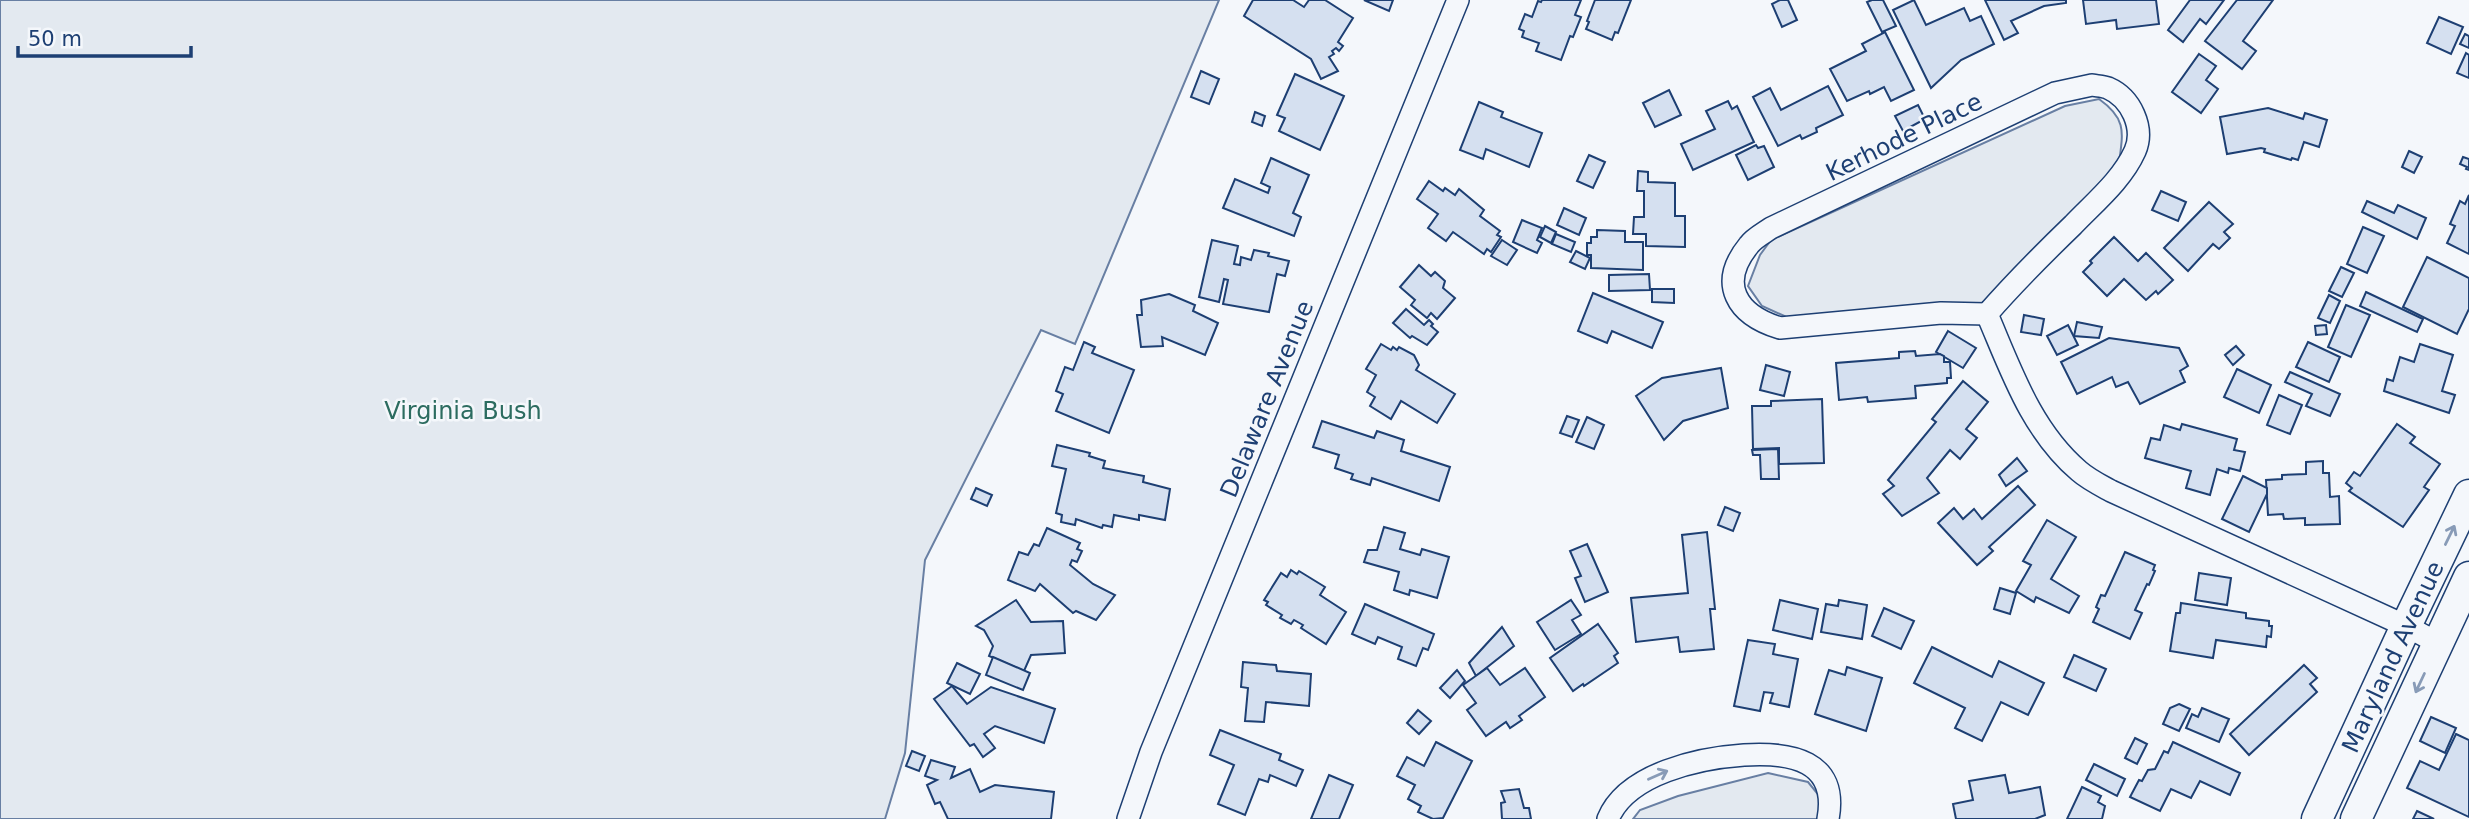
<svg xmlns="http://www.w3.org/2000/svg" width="2469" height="819" font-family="'DejaVu Sans',sans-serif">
  <rect width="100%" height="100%" fill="#f4f7fb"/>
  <!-- green -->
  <g fill="#e3e9f0" stroke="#687fa3" stroke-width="2">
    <polygon points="0,0 1219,0 1075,344 1041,330 925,560 905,753 885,819 0,819"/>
    <path d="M2099 99C2127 119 2123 132 2119 163L1983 305 1791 319 1762 306 1748 286 1760 255 1771 240 2065 106Z"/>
    <polygon points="1768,773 1808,782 1830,809 1829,819 1633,819 1640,810 1678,796"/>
  </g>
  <!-- building -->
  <g fill="#d5e0f0" stroke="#1d3f73" stroke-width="2">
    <polygon points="1253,0 1293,0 1304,7 1309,0 1325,0 1353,18 1338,42 1343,46 1339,51 1336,48 1332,51 1334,54 1329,57 1338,71 1321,79 1311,59 1244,16"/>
    <polygon points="1364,0 1393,0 1389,11"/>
    <polygon points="1542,0 1581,0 1575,15 1581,17 1573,37 1570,36 1561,60 1536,51 1539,43 1522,37 1524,31 1519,29 1525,14 1532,17 1538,1 1541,2"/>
    <polygon points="1595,0 1631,0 1618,33 1615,32 1612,40 1586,29 1589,22 1587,21"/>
    <polygon points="1780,0 1788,0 1797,20 1782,27 1772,4"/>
    <polygon points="1872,0 1883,0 1896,26 1882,32 1867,2"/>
    <polygon points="1914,0 1926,25 1964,8 1970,21 1981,16 1994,44 1961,60 1931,88 1893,10"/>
    <polygon points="1985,0 2066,0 2066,3 2044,6 2011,21 2018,33 2004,40"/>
    <polygon points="2083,0 2156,0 2159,24 2117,29 2116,20 2086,24"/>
    <polygon points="2190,0 2224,0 2206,24 2200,19 2183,42 2168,30"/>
    <polygon points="2237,0 2273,0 2243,41 2256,51 2242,69 2205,41"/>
    <polygon points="2439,17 2463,27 2451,54 2427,43"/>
    <polygon points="1885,32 1914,90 1891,101 1884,87 1870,94 1869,91 1847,101 1830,69 1866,51 1862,44"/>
    <polygon points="2465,34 2469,36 2469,48 2460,44"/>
    <polygon points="2466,53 2469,55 2469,78 2457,73"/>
    <polygon points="2199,54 2216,66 2206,80 2218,89 2201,113 2172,92"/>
    <polygon points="1201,71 1219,79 1209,104 1191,97"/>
    <polygon points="1295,74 1344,96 1320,150 1279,131 1285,118 1277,115"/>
    <polygon points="1828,86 1843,115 1816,128 1817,132 1802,139 1800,135 1778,146 1753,97 1770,88 1781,110"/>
    <polygon points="1669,90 1681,115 1655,127 1643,103"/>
    <polygon points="1728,101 1732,109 1737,106 1754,142 1693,170 1681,144 1715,129 1706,111"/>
    <polygon points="1479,102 1503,112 1501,117 1542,133 1529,167 1486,149 1483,159 1460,150"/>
    <polygon points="1918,105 1925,119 1903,131 1895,116"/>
    <polygon points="2268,108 2303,119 2305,113 2327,120 2319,147 2304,142 2298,160 2292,158 2291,160 2264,152 2265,149 2261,148 2227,154 2220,117"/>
    <polygon points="1255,112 1265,116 1262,126 1252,122"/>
    <polygon points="1756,145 1758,148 1764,146 1774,167 1748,180 1736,155"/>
    <polygon points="2409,151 2422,157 2414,173 2402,167"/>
    <polygon points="1589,155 1605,162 1593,188 1577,181"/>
    <polygon points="2463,157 2469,159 2469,170 2466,169 2467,167 2460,164"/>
    <polygon points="1271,158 1309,175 1293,213 1301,217 1294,236 1223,208 1235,179 1268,193 1270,187 1261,183"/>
    <polygon points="1638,171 1648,172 1648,182 1675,183 1675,216 1685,216 1685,247 1646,246 1646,234 1633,234 1634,217 1644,217 1644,191 1637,191"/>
    <polygon points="1429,181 1443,191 1445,188 1455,195 1459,189 1484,210 1480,216 1500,231 1497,235 1501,237 1491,252 1487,249 1484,254 1453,232 1446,241 1428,228 1438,214 1417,199"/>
    <polygon points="2161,191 2186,202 2178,221 2152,210"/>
    <polygon points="2469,195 2469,254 2447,243 2455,226 2450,224 2460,201 2465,204"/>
    <polygon points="2367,201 2394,213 2398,205 2426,218 2417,239 2362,212"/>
    <polygon points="2209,202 2233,224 2224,232 2230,238 2219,249 2213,244 2188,271 2164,248"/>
    <polygon points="1564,208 1586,218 1579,235 1557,225"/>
    <polygon points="1522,220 1542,228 1537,240 1542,243 1537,253 1513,242"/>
    <polygon points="1545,226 1556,232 1551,243 1540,237"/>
    <polygon points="2363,227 2384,236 2367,273 2347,264"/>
    <polygon points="1597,230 1625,231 1625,242 1643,242 1643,270 1591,268 1591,255 1587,255 1587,243 1591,243 1591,237 1597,237"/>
    <polygon points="1556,234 1575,242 1571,252 1552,244"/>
    <polygon points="2114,237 2138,261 2146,253 2173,280 2158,294 2156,291 2146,300 2124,279 2107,296 2083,272 2092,263 2090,261"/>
    <polygon points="1212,240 1238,246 1234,264 1240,265 1241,257 1251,260 1254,250 1269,253 1268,256 1289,261 1285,276 1277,274 1269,312 1223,304 1228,280 1224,279 1219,302 1199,297"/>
    <polygon points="1502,240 1517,250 1507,265 1491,256"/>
    <polygon points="1576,251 1590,258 1585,269 1570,262"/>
    <polygon points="2427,257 2469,278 2469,309 2457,334 2403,307"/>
    <polygon points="1419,265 1431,276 1435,272 1445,281 1443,288 1455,298 1437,319 1431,313 1427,318 1411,305 1415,300 1400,287"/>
    <polygon points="2341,267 2354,273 2342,297 2329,291"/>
    <polygon points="1649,274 1650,290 1609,291 1609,275"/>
    <polygon points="1652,289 1674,289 1674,303 1652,302"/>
    <polygon points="2366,292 2423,319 2417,332 2360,306"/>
    <polygon points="1593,293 1663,322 1652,348 1612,331 1607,343 1578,331"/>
    <polygon points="1169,294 1195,305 1193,311 1218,323 1205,355 1162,337 1163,346 1141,347 1137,315 1142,315 1141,300"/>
    <polygon points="2329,295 2340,301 2330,323 2318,318"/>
    <polygon points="2346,305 2370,315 2351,357 2328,347"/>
    <polygon points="1406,309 1424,325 1429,320 1433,324 1431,326 1438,332 1427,345 1412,336 1410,338 1393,323"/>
    <polygon points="2024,315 2044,319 2041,335 2021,332"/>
    <polygon points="2077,322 2102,327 2099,338 2074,336"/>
    <polygon points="2068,325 2078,345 2057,355 2047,336"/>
    <polygon points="2326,325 2327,334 2316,335 2315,326"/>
    <polygon points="1948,331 1976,348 1963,368 1936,352"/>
    <polygon points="2109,338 2179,348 2188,366 2180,371 2185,382 2140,404 2128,382 2116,387 2112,377 2077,394 2061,362"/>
    <polygon points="1084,342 1095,347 1092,353 1134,370 1109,433 1056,411 1063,394 1056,391 1065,367 1073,370"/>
    <polygon points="2308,342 2340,357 2329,382 2296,367"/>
    <polygon points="1381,344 1391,350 1393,347 1397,350 1399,347 1414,355 1419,365 1416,370 1455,394 1437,423 1401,401 1391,419 1370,406 1375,397 1367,392 1376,375 1366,369"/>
    <polygon points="2420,344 2453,355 2442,391 2455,395 2449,413 2384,391 2387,379 2393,381 2400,357 2414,362"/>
    <polygon points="2236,346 2244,355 2233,365 2225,355"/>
    <polygon points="1915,351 1916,356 1940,354 1944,356 1944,362 1950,362 1951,378 1947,378 1947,383 1915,386 1916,398 1868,402 1867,397 1839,400 1836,363 1899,358 1899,352"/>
    <polygon points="1766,365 1790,372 1784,396 1760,390"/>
    <polygon points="1721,368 1728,408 1683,421 1664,440 1636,396 1662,378"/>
    <polygon points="2237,369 2271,385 2259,413 2224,397"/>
    <polygon points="2290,372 2340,394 2330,416 2306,406 2312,394 2285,382"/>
    <polygon points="1963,381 1988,402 1966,429 1977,438 1960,459 1950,450 1927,478 1939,493 1902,516 1883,494 1894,486 1888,480 1936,422 1932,419"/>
    <polygon points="2279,395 2302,405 2290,434 2267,425"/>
    <polygon points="1822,399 1824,463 1779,464 1779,448 1753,449 1752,406 1771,406 1771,401"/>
    <polygon points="1567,416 1579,420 1572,437 1560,433"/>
    <polygon points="1587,417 1604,425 1594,449 1576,442"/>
    <polygon points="1322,421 1374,438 1377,431 1404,440 1401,451 1450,467 1439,501 1372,478 1370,485 1351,479 1353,474 1335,468 1339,455 1313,447"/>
    <polygon points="2182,424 2237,439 2234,450 2245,452 2240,471 2229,468 2228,473 2217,469 2210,495 2186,488 2191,471 2145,458 2151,438 2160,440 2164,425 2180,430"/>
    <polygon points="2397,424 2415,437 2410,443 2440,464 2424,487 2429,490 2403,527 2349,491 2352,488 2346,483 2354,472 2360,476"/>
    <polygon points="1057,445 1090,453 1089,456 1105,461 1103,468 1144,476 1143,482 1170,489 1165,520 1139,515 1139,520 1114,515 1112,527 1103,525 1102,528 1076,519 1075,525 1061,522 1062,515 1056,513 1066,469 1052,466"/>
    <polygon points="1778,449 1779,479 1761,479 1760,455 1753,455 1752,450"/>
    <polygon points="2017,458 2027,471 2006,486 1999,475"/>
    <polygon points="2323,461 2323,473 2329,473 2330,497 2339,496 2340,524 2305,525 2305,518 2284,519 2283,514 2268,515 2266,480 2282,479 2282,475 2306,474 2306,462"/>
    <polygon points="2243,476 2267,488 2267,494 2249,532 2222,519"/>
    <polygon points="2018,486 2035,505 1989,547 1993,551 1977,565 1938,523 1954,508 1963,519 1974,509 1982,519"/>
    <polygon points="976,488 992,495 987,506 971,499"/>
    <polygon points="1725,507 1740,513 1733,531 1718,525"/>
    <polygon points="2047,520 2076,537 2051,579 2079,596 2069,613 2036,597 2034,602 2016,591 2031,565 2023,561"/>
    <polygon points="1384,527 1405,533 1400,549 1420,555 1422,549 1449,557 1437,598 1410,590 1409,595 1394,590 1399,572 1364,562 1368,550 1377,550"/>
    <polygon points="1047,528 1080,543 1077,549 1082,551 1077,562 1072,560 1070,565 1093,584 1115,595 1096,620 1076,611 1073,613 1040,584 1035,591 1008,580 1019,552 1028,555 1034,544 1039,546"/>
    <polygon points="1707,532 1715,609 1710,609 1714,649 1680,652 1678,637 1636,642 1631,598 1688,593 1682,535"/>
    <polygon points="1587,544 1608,592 1585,602 1575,578 1581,576 1570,551"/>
    <polygon points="2125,552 2155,565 2153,570 2155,571 2149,585 2147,584 2135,610 2142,613 2130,639 2093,622 2099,609 2096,607 2101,595 2105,596"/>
    <polygon points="1291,570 1297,574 1299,571 1325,587 1320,595 1346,612 1326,644 1301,628 1303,625 1294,620 1291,624 1280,618 1282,615 1266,605 1268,602 1264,600 1281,573 1287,577"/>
    <polygon points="2199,573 2231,578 2227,605 2195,600"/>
    <polygon points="2000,588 2016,593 2010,614 1994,609"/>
    <polygon points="1016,600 1031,622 1063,621 1065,653 1031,655 1024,671 989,656 993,646 984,630 976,626"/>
    <polygon points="1571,600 1581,615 1572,620 1581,634 1555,650 1537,622"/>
    <polygon points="1780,600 1818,609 1812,639 1773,630"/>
    <polygon points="1839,600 1867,605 1862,639 1821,632 1826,604 1838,606"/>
    <polygon points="2181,603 2246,613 2246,618 2269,621 2269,626 2272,626 2271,637 2267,636 2266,647 2216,640 2213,658 2170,651 2176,613 2180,613"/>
    <polygon points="1365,604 1434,634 1428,650 1423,648 1416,666 1398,659 1402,647 1378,637 1375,644 1352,634"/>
    <polygon points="1884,608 1914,621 1901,649 1872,636"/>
    <polygon points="1598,624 1618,653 1614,656 1618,663 1584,686 1583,684 1573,691 1550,658"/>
    <polygon points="1502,627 1514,646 1476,676 1469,663"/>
    <polygon points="1748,640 1775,644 1773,654 1798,659 1789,707 1770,703 1773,693 1764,692 1760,711 1734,706"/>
    <polygon points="1932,647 1992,677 1999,661 2044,683 2028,715 2001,702 1982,741 1955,728 1965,708 1914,683"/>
    <polygon points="2074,655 2106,669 2096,691 2064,677"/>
    <polygon points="993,657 1030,673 1023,690 986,675"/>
    <polygon points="1243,662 1276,665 1277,671 1311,674 1309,706 1266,702 1264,722 1245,721 1248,688 1241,687"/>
    <polygon points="957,663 980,674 970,694 947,683"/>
    <polygon points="2304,665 2317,678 2310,684 2317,692 2249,755 2230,734"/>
    <polygon points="1847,667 1882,678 1866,731 1815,714 1829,670 1845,675"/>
    <polygon points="1487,668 1500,685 1525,668 1545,697 1519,716 1522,720 1510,728 1506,722 1486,736 1467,710 1476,703 1463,685"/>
    <polygon points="1457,670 1465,681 1450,698 1440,688"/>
    <polygon points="952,686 967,704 991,687 1055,709 1044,743 995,726 984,734 995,748 983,757 974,744 970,746 934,699"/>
    <polygon points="2179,704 2190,709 2179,731 2163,724 2170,708"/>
    <polygon points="2202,708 2229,719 2219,742 2186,728 2192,714 2198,717"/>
    <polygon points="1418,710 1431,721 1419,734 1407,723"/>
    <polygon points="2431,717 2456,728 2445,753 2420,741"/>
    <polygon points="1220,730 1281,754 1279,760 1303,770 1296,786 1270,775 1268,782 1259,779 1245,815 1218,804 1234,765 1210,755"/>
    <polygon points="2456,734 2469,740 2469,817 2407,788 2420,761 2439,770"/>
    <polygon points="2135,738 2147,744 2137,764 2125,758"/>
    <polygon points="1436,742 1472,761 1443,818 1433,819 1418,812 1421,806 1408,799 1415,785 1397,776 1407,757 1424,766"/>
    <polygon points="2173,742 2240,773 2230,795 2200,781 2191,798 2171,789 2160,811 2130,797 2139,780 2142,781 2148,770 2155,769 2164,751 2168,753"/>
    <polygon points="912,751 925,756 919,771 906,766"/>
    <polygon points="931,760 955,767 951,778 970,769 980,792 995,785 1054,792 1051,819 948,819 940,802 935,804 927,785 937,780 925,776"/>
    <polygon points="2094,764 2125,779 2117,796 2086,780"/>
    <polygon points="1329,775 1353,785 1339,819 1311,819"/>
    <polygon points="2005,775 2009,793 2040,787 2045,815 2035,819 1956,819 1953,804 1973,800 1969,781"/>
    <polygon points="2082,787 2101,796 2098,802 2105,806 2102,819 2067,819"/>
    <polygon points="1519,789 1524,808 1529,808 1531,819 1502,819 1501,803 1505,802 1501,791"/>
    <polygon points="2417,811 2434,819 2413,819"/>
  </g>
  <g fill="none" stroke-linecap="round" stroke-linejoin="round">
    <defs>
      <g id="street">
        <path d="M2092 85C2097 86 2103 86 2108 88 2131 98 2145 128 2135 151 2122 180 2095 202 2073 225 2043 254 2014 283 1987 314L1941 313 1780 328C1737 315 1717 284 1749 245 1754 238 1764 233 1771 228L2055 93Z"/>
        <path d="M1987 314C2011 370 2031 430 2079 471 2088 479 2100 485 2111 491L2406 626 2438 643"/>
        <polyline points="1128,819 1151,752 1458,0"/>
        <path d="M1608 819C1627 773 1700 758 1744 755 1790 752 1839 760 1828 819"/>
      </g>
      <g id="secondary">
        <polyline points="2317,819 2406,626 2469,495"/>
        <polyline points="2356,819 2469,577"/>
      </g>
    </defs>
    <!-- street casing -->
    <use href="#street" stroke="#1d3f73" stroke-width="24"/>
    <!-- secondary casing -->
    <use href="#secondary" stroke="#1d3f73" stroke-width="33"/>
    <!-- street -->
    <use href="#street" stroke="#f4f7fb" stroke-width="21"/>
    <!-- secondary -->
    <use href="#secondary" stroke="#f4f7fb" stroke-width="30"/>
  </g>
  <!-- one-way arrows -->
  <defs><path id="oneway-shaft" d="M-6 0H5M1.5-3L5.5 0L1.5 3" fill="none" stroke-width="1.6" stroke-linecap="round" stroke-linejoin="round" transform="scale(1.75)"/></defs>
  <g stroke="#889bb7">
    <use href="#oneway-shaft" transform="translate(2450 535) rotate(-64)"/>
    <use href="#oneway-shaft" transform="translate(2420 683) rotate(115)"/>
    <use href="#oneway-shaft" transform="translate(1658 775) rotate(-24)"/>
  </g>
  <g text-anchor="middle" stroke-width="5" stroke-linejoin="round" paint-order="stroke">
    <!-- street labels -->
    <g font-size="24" fill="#1d3f73" stroke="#f4f7fb">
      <text transform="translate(1904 137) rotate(-26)" y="8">Kerhode Place</text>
      <text transform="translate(1267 399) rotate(-68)" y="8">Delaware Avenue</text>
      <text transform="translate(2393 657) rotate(-65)" y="8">Maryland Avenue</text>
    </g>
    <!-- park labels -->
    <g font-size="24" fill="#2c6c60" stroke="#f4f7fb">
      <text x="463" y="419">Virginia Bush</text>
    </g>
  </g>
  <!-- scale -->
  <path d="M18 46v10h173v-10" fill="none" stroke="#1d3f73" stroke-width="3.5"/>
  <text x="28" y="46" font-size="21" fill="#1d3f73" stroke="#f4f7fb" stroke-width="5" paint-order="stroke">50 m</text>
</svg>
